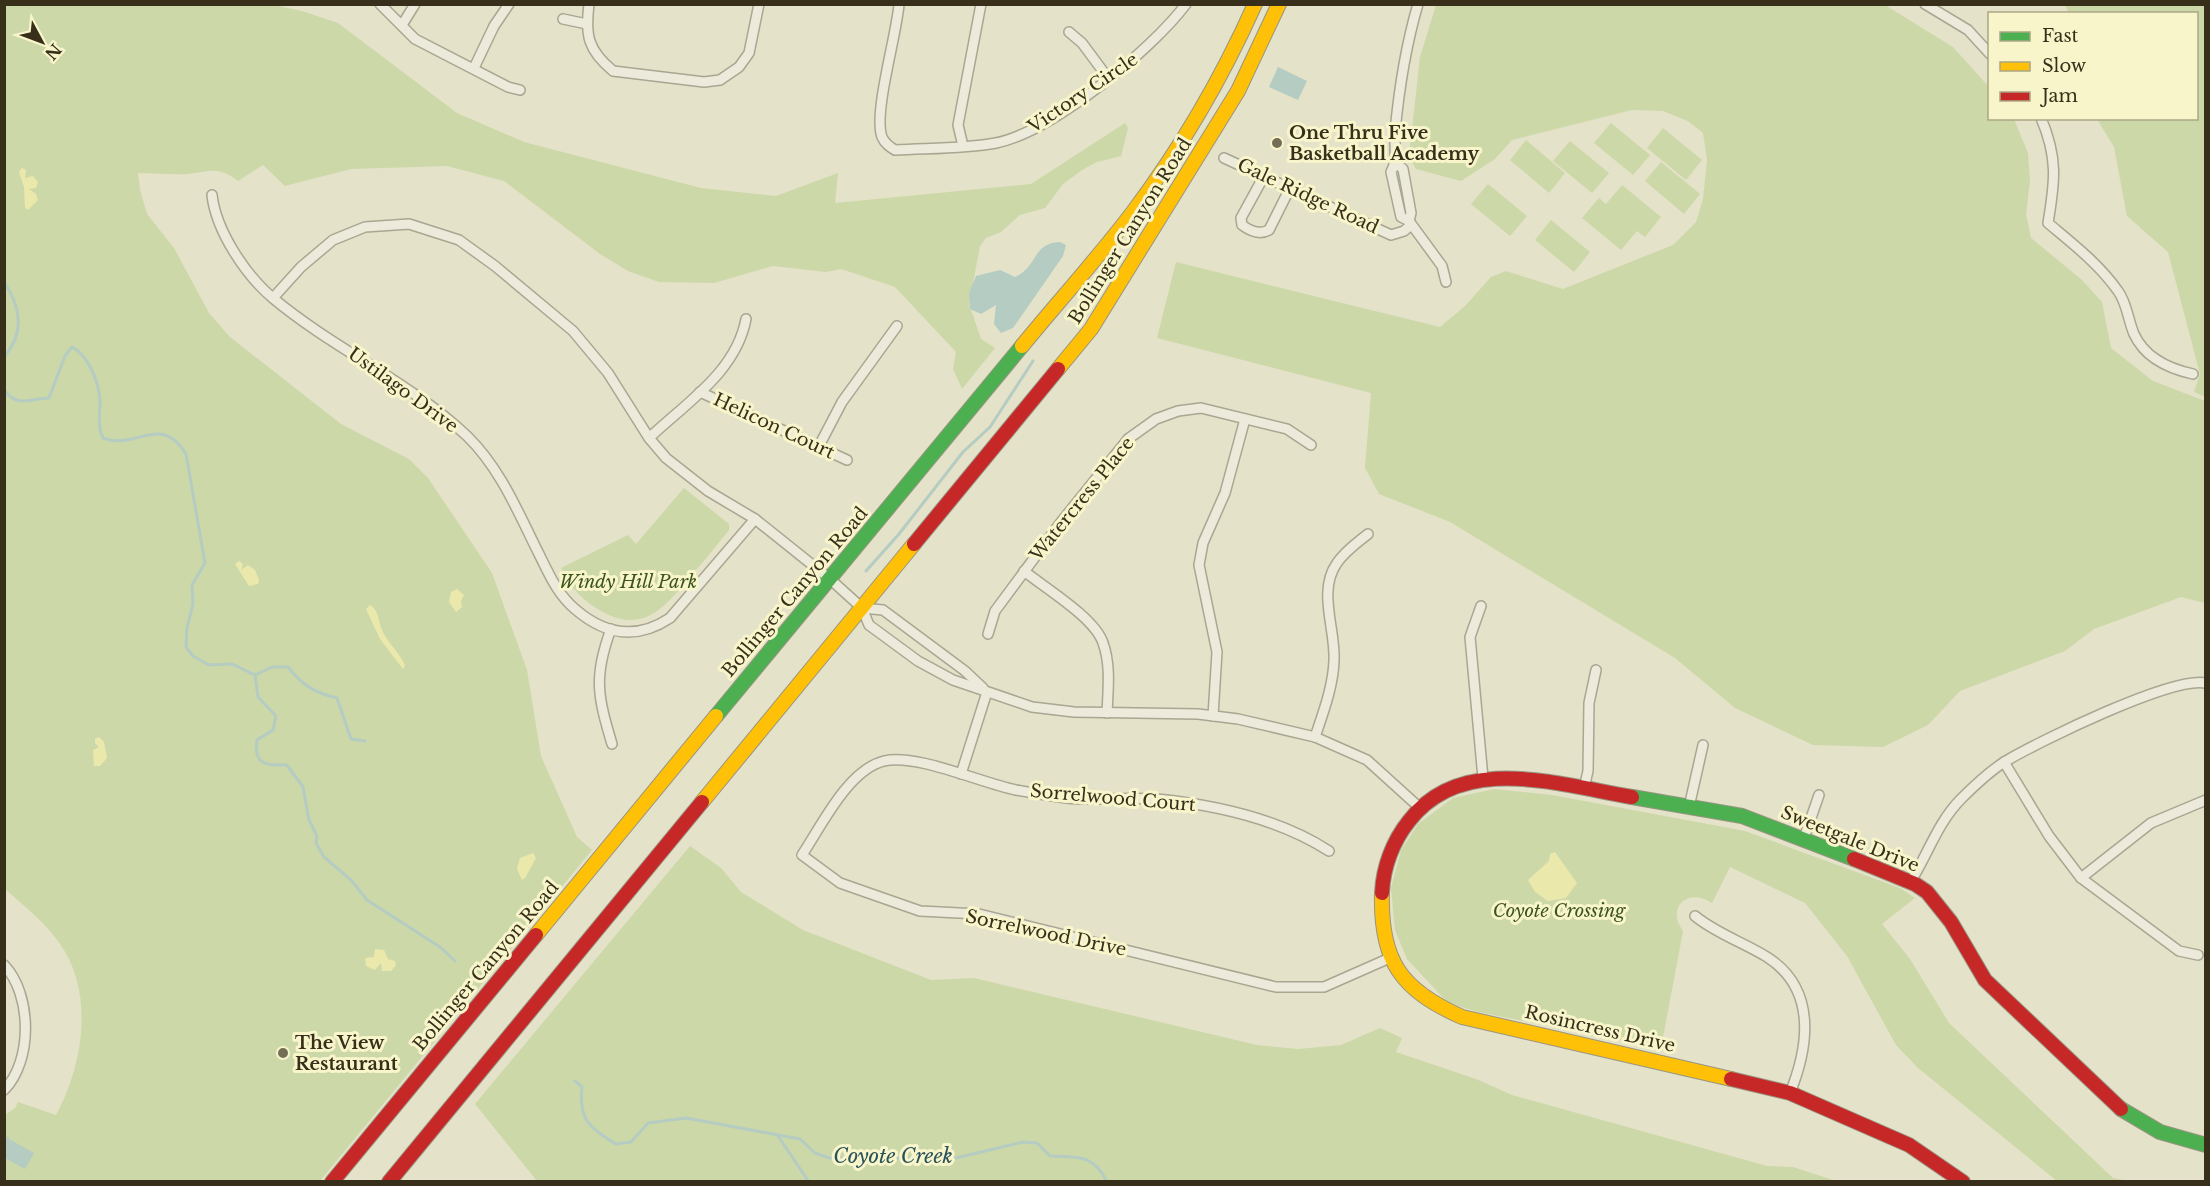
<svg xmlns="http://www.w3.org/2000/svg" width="2210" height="1186" font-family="'Libre Baskerville',serif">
  <rect width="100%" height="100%" fill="#e4e2c8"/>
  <!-- green -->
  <g fill="#cdd8a9">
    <path d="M268 4 302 11 338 23 457 113 524 142 701 188 776 196 838 173 835 203 1031 184 1125 123 1128 128 1121 156 1097 162 1082 170 1063 184 1045 208 1020 215 1001 232 986 238 980 246 969 304 981 339 995 348 962 389 953 369 956 352 895 287 841 269 826 272 773 266 714 283 659 282 628 271 600 254 504 181 447 166 351 169 285 186 263 165 238 181C217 165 210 172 187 174 171 175 155 173 138 173L140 190 147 214 174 248 209 313 230 337 341 424 409 459 428 478 492 573 527 670 541 756 577 837 592 850 320 1181H5V1115L15 1108 18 1102 56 1115C83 1066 95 993 60 944 45 922 24 906 5 889V5Z"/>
    <polygon points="1436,5 1885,5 1953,47 1989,87 1990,118 2014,119 2028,153 2030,181 2026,214 2031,238 2082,280 2102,302 2111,348 2153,381 2205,401 2205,603 2181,597 2094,629 2065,651 1960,691 1928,725 1883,747 1813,745 1735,708 1675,658 1450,522 1379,494 1365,468 1371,393 1157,338 1176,262 1440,327 1465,306 1491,277 1506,271 1563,289 1673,245 1696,222 1703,199 1707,160 1703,133 1688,121 1663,111 1632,110 1512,140 1495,159 1461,181 1416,169 1409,156 1420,57"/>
    <polygon points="2065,5 2205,5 2205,397 2194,392 2200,374 2168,252 2127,216 2114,147 2097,119 2196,118 2196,14 2069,13"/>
    <polygon points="1611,123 1650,155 1633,175 1594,143"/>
    <polygon points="1663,128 1702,160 1686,180 1647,148"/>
    <polygon points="1526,140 1565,173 1549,193 1510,160"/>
    <polygon points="1570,141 1609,173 1592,193 1553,161"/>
    <polygon points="1661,162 1700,194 1684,214 1645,181"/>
    <polygon points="1488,184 1527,216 1510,236 1471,204"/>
    <polygon points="1622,185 1661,217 1645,237 1637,231 1621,250 1582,218 1599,198 1606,204"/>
    <polygon points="1551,220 1590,252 1574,272 1535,240"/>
    <path d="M684 488 729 524V530C716 546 703 562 690 577 665 607 643 635 601 611 582 600 571 588 561 568L628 535 636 544Z"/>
    <path d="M1494 789 1552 795 1745 831 1900 888 1915 898 1882 924 1910 959 1949 1023 2113 1178 2128 1181H2057L1918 1068 1896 1045 1847 956 1805 903 1730 867 1712 903C1689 887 1665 907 1683 931L1661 1048 1478 1012 1448 1003 1407 959 1395 930 1391 888 1401 850 1418 824 1453 798Z"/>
    <polygon points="690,846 721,868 741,892 803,930 931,980 974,978 1257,1045 1298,1049 1341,1045 1380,1028 1402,1038 1396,1052 1476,1079 1512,1095 1767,1166 1793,1167 1836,1181 537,1181 475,1104"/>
  </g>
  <!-- sand -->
  <g fill="#ebe8ac">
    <polygon points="22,168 26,170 25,178 33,176 38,182 36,188 29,189 36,194 38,200 28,210 25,208 24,187 19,172"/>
    <polygon points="239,561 243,564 241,570 248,565 255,570 259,580 258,584 249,586 235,564"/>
    <polygon points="457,589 464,595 461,601 462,607 456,612 449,602 451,592"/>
    <path d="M370 605C379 610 378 621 382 630 387 642 399 652 405 665L403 669 380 639 366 609Z"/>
    <polygon points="99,737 104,742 107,758 100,766 94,766 93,750 99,747 95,743 95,739"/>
    <polygon points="1555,852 1577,883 1566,898 1548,901 1535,892 1528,880 1549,861 1550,854"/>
    <polygon points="533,853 536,858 525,878 522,880 517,869 520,858"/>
    <polygon points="375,949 384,950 388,959 395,961 396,965 391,971 382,971 381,963 375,970 366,966 365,958 374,957"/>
  </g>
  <!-- water -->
  <g fill="#b4ccc2">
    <polygon points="1278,67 1307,81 1298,100 1269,87"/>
    <path d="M1060 242 1066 245 1063 256 1013 328 1001 333 994 324 996 305 981 314 970 309 969 293 976 276 1000 270 1015 277C1039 266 1032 243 1060 242Z"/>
    <polygon points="8,1135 9,1139 34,1153 25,1169 5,1158 5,1141"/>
  </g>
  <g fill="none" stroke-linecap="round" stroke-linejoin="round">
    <!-- stream -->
    <g stroke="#b4ccc2" stroke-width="3">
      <path d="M4 282C21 307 25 333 4 357"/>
      <path d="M4 390C19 409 30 398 49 398L65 356 72 347C89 356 99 382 100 401 100 414 97 427 103 438 137 451 160 412 186 454L205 563 192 585 193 604 187 628 186 647 193 656 209 665 232 664 255 675"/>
      <polyline points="866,571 899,534 963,452 990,427 1033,361"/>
      <path d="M255 675 258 697 276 716 273 730 257 740C253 766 267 765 287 765L303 787 309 820 317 836 316 843 324 857 351 880 367 900 440 947 455 961"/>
      <path d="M255 675 272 667H288C302 685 315 693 337 698L351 739 365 741"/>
      <path d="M575 1081 582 1087C578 1120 590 1128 616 1144L631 1142 648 1123 686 1118 800 1139 815 1153 829 1158H956L1023 1142 1037 1143 1050 1156C1077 1157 1094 1154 1107 1182"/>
      <polyline points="778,1136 809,1182"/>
    </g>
    <defs>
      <g id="street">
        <polyline points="380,4 415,39 508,87 520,90"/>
        <path d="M589 4C585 36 588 50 613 71L704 82 720 80 739 67 749 53 759 4"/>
        <path d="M899 4C897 34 873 113 882 137 885 144 890 147 895 150 928 148 963 149 996 143 1051 132 1152 50 1186 4"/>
        <path d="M1418 4C1406 45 1399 89 1395 132 1394 146 1398 160 1391 172L1401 217 1409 221 1442 266 1446 282"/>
        <polyline points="1925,4 1968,30 1990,54"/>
        <polyline points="563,19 587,24"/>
        <polyline points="402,25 415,4"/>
        <polyline points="1069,32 1082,43 1108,78"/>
        <polyline points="474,68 494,26 509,4"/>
        <path d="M2041 118C2058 158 2055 181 2048 223 2073 244 2099 264 2118 291 2127 303 2128 320 2134 334 2145 358 2170 369 2193 374"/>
        <polyline points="963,146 958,125 981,4"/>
        <polyline points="1224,158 1391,235 1404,231 1411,225"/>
        <polyline points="1396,163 1403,169 1411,213 1409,221"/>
        <path d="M1264 176 1241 218 1242 225C1250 231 1260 235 1269 230L1290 188"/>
        <path d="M212 195C216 231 246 276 274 299 334 349 410 382 467 436 500 468 518 512 538 552 548 572 557 594 575 609 605 635 637 640 670 618L755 519"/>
        <polyline points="273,298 301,267 333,240 365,227 409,224 459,240 495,266 573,331 608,373 649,438 666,458 708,491 755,519 830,579 862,608 869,625 918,661 953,680 1032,707 1074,712 1198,714 1238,719 1315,737 1367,760 1420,808"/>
        <polyline points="700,392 847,460"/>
        <path d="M649 438C686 403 736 372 746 319"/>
        <polyline points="819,446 842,402 897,326"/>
        <path d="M1024 571C1045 588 1095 618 1103 643 1111 665 1108 690 1107 713"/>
        <polyline points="1481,606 1470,637 1483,778"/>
        <polyline points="862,608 883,610 965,671 983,688"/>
        <path d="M611 629C593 677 598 697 612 744"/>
        <polyline points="988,634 995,611 1061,522 1128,439 1156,419 1178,411 1201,408 1287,429 1311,445"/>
        <polyline points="1213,716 1217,652 1199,565 1203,543 1225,493 1245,419"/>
        <path d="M1315 737C1323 713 1333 687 1334 661 1336 630 1317 591 1337 563 1345 551 1357 543 1368 534"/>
        <polyline points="2004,762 2049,836 2081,878 2179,951 2198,955"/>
        <polyline points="961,774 987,692"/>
        <polyline points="1584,788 1588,771 1589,703 1596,670"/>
        <polyline points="1689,807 1703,745"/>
        <polyline points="1804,838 1819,795"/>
        <path d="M1329 851C1278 818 1216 805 1157 799 1126 797 1096 801 1066 798 1049 796 1033 793 1016 790 981 783 916 753 884 761 848 770 822 825 802 855L840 883 920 911 979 914 1276 987H1324L1392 957"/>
        <polyline points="2081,878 2151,823 2206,800"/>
        <path d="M1911 881C1928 854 1938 822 1961 799 1974 786 1991 770 2006 761 2040 741 2172 676 2206 683"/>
        <path d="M1695 916C1717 934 1743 942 1767 957 1817 989 1809 1046 1790 1093"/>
        <path d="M4 965C32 994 33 1061 4 1090"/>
      </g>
      <g id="fast">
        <polyline points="716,716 1022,346"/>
        <polyline points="1632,797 1742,816 1854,859"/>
        <polyline points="2121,1109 2160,1132 2206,1145"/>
      </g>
      <g id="slow">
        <path d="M1022 346C1059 301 1098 258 1133 212 1181 148 1222 78 1255 4"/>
        <polyline points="1058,369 1091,329 1238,91 1279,4"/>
        <polyline points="702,802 914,544"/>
        <path d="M1382 893C1380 961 1401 990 1462 1017L1731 1079"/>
        <polyline points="536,935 716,716"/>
      </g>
      <g id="jam">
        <polyline points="914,544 1058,369"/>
        <polyline points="1854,859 1915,884 1927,892 1951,922 1985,980 2121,1109"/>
        <path d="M1382 893C1383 867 1393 841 1409 821 1462 752 1560 785 1632 797"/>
        <polyline points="1731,1079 1790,1093 1909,1145 1963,1182"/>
        <polyline points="332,1182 536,935"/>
        <polyline points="389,1182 702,802"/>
      </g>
    </defs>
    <!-- street casing -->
    <use href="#street" stroke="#a9a692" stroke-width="12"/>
    <!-- fast casing -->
    <use href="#fast" stroke="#989482" stroke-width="16"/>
    <!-- slow casing -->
    <use href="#slow" stroke="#989482" stroke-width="16"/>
    <!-- jam casing -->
    <use href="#jam" stroke="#989482" stroke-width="16"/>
    <!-- street -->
    <use href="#street" stroke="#eceada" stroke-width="9"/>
    <!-- fast -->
    <use href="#fast" stroke="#4caf50" stroke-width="14"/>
    <!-- slow -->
    <use href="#slow" stroke="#ffc107" stroke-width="14"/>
    <!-- jam -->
    <use href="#jam" stroke="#c62828" stroke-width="14"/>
  </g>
  <!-- markers -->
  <g fill="#746e57" stroke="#f8f5cb" stroke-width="2">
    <circle cx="1277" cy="143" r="6"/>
    <circle cx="283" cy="1053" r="6"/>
  </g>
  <g text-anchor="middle" stroke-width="6" stroke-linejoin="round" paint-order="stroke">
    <!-- street labels -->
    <g font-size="18" fill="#372f1a" stroke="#f8f5cb">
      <text transform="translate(1083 93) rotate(-34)" y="6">Victory Circle</text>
      <text transform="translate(1308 196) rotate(25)" y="6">Gale Ridge Road</text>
      <text transform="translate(1130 231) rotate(-58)" y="6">Bollinger Canyon Road</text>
      <text transform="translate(403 390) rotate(36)" y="6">Ustilago Drive</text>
      <text transform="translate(774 426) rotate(25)" y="6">Helicon Court</text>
      <text transform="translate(1082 499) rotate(-51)" y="6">Watercress Place</text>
      <text transform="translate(795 592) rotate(-50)" y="6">Bollinger Canyon Road</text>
      <text transform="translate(1113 798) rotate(5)" y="6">Sorrelwood Court</text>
      <text transform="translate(1850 839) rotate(22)" y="6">Sweetgale Drive</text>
      <text transform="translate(1046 933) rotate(12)" y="6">Sorrelwood Drive</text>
      <text transform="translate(486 966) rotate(-50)" y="6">Bollinger Canyon Road</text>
      <text transform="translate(1600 1029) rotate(13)" y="6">Rosincress Drive</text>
    </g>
    <!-- poi labels -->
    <g font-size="18" font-weight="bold" fill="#372f1a" stroke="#f8f5cb" text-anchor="start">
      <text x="1289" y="139">One Thru Five<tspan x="1289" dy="21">Basketball Academy</tspan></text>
      <text x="295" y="1049">The View<tspan x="295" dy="21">Restaurant</tspan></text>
    </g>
    <!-- park labels -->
    <g font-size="18" font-style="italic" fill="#3c551f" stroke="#f8f5cb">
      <text x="628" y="588">Windy Hill Park</text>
      <text x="1559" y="917">Coyote Crossing</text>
    </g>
    <!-- water labels -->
    <g font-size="20" font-style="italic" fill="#285159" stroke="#f8f5cb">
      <text x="893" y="1163">Coyote Creek</text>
    </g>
  </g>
  <!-- border -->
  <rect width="2210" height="1186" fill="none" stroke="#372f1a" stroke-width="12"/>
  <!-- legend -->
  <rect x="1988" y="12" width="210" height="108" fill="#f8f5cb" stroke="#aba684" stroke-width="1.5"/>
  <rect x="2000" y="32" width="30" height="9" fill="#4caf50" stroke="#aba684" stroke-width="1.5"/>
  <text x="2042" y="42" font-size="18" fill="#372f1a">Fast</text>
  <rect x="2000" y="62" width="30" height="9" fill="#ffc107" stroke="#aba684" stroke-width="1.5"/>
  <text x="2042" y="72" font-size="18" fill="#372f1a">Slow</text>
  <rect x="2000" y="92" width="30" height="9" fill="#c62828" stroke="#aba684" stroke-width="1.5"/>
  <text x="2042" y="102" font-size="18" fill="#372f1a">Jam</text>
  <!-- north arrow -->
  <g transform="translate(42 42) rotate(131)" stroke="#f8f5cb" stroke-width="4.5" paint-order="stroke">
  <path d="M0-4.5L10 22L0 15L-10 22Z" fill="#372f1a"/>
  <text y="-9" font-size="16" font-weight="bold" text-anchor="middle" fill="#372f1a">N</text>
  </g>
</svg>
